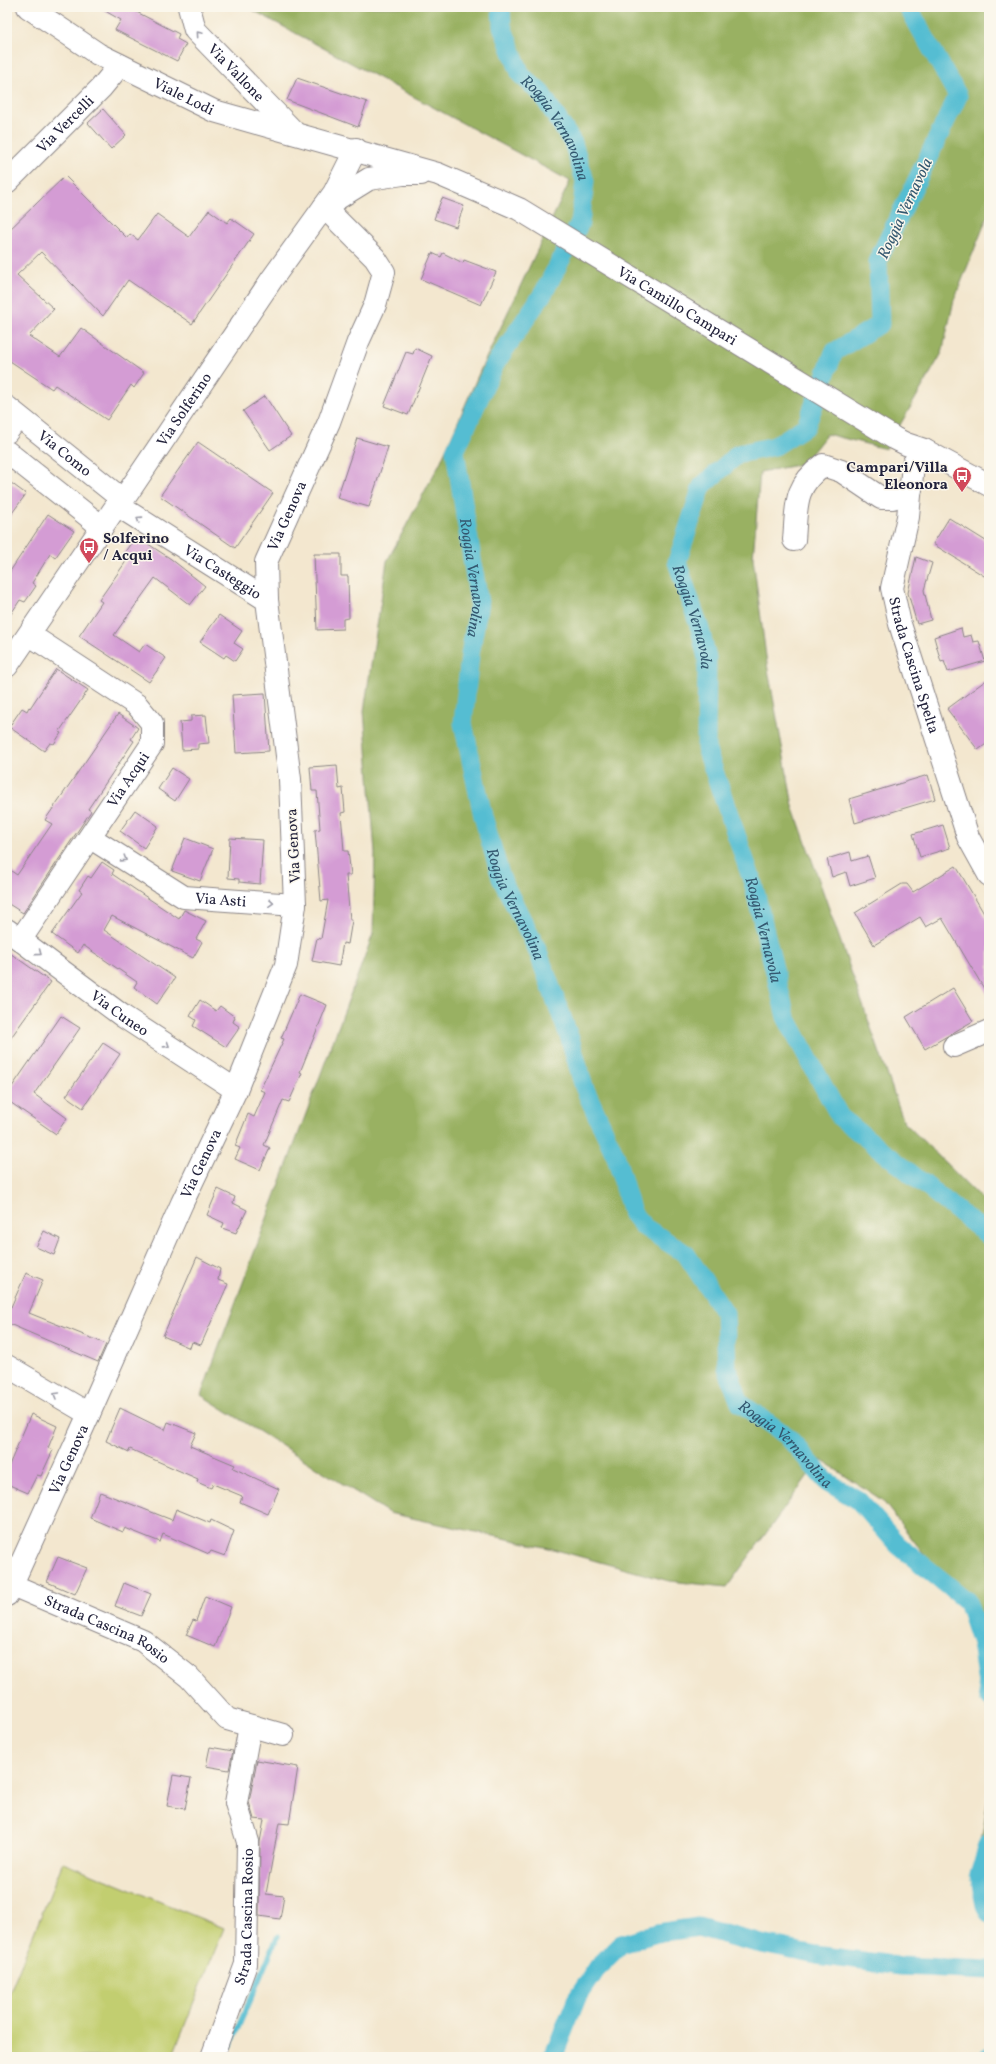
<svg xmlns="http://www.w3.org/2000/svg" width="996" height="2064" font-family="Vollkorn,serif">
  <rect width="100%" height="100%" fill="#fbf7ec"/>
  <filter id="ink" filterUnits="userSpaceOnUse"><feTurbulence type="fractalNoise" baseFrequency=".025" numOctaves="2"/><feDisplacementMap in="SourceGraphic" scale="8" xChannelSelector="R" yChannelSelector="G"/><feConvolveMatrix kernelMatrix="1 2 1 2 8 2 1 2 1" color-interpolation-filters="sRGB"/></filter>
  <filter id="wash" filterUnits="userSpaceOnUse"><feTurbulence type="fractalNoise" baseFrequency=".012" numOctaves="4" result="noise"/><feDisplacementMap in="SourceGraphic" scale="16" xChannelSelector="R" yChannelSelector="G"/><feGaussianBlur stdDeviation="0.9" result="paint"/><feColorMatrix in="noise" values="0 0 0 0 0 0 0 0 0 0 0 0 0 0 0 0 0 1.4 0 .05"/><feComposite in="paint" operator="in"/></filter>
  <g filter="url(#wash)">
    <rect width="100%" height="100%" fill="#f3e7cf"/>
    <!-- green -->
    <polygon fill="#c2ce70" stroke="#727856" points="63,1862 224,1928 172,2057 7,2057 7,1999"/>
    <!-- forest -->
    <g fill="#99b162" stroke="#5e6a4e">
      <polygon points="247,7 989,7 989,213 954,300 942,353 886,449 827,434 803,464 760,472 753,558 767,664 793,806 904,1122 989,1206 989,1718 963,1604 882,1500 821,1460 812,1470 727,1587 669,1581 549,1548 389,1513 201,1395 373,934 375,853 364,711 387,561 440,463 480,371 570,181"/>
      <polygon points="989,1792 989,1879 979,1855"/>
    </g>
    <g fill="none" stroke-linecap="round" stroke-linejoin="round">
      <!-- stream -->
      <polyline stroke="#55bdd2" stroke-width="5.5" points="225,2057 278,1936"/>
      <!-- canal -->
      <g stroke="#55bdd2" stroke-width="19">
        <path id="s1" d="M501 7 502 26 521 75 541 93 573 143 585 181 580 223 544 292 495 364 455 451 479 603 470 655 463 723 483 816 501 878 536 947 570 1039 584 1087 616 1157 632 1213 644 1227 686 1254 725 1313 727 1368 740 1403 787 1436 826 1481 858 1500 898 1545 967 1601 981 1643 989 1697"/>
        <path id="s2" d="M908 7 958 96 878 260 880 324 834 352 806 426 775 446 738 454 702 486 677 562 700 629 707 658 706 748 753 883 786 1017 840 1117 989 1236"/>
        <polyline points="989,1843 979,1874 985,1905 989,1913"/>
        <polyline points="553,2057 576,2000 598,1967 621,1944 657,1933 698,1927 757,1943 816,1955 901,1966 989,1970"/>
        <polyline points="988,2057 989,2056"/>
      </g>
    </g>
    <g id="blocks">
      <!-- building -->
      <g fill="#d49cd4">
        <polygon points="98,7 127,7 179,34 177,39 186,44 177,61 115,30 121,20"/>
        <polygon points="297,78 367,102 358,127 287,100"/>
        <polygon points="103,109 126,135 111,149 88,123"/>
        <polygon points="65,176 127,238 130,234 138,240 157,214 189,237 209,210 227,223 231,218 254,234 192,324 128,280 103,316 41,252 17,275 54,309 29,336 60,357 81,328 144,373 134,388 131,385 107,420 55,385 52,389 7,359 7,232"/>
        <polygon points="442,198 464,206 456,227 434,219"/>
        <polygon points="432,253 441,257 443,253 463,263 464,260 496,272 481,305 421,279"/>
        <polygon points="415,348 432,356 408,415 384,406 406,352 413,354"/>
        <polygon points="265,396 291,436 270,450 243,411"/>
        <polygon points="357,438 388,447 369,507 337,498"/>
        <polygon points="198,442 273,493 235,548 160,496"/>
        <polygon points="7,480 26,494 7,520"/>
        <polygon points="48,514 74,531 55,558 50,554 32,583 36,586 25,602 20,600 7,620 7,576"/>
        <polygon points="949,518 989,543 989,579 933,544"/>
        <polygon points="136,536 171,559 205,586 190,605 155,578 114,635 139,652 145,644 166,658 149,682 79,636 102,602 99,600 127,560 122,556"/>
        <polygon points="314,554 341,554 341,576 348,576 349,618 343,619 343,629 317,630"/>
        <polygon points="916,557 932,563 924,590 931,620 917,624 908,593"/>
        <polygon points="219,615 242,631 234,643 243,649 235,661 226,655 224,658 200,642"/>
        <polygon points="961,628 963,637 971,635 973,642 979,641 985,661 948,672 944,661 941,662 934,637"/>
        <polygon points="56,669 88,690 59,732 61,733 54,744 50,743 44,751 9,727 22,708 27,711 29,707 30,708"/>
        <polygon points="989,678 989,742 978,750 947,709"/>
        <polygon points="265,693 269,751 236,753 232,695"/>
        <polygon points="118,714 138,728 131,739 134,741 88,809 91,811 23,913 7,903 7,868 17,875 52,824 45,820"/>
        <polygon points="206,715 209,743 198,744 198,749 182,750 180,722 191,721 191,716"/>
        <polygon points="337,765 339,789 343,788 345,812 341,813 344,851 348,851 351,875 346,875 350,920 352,920 348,944 343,943 339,966 312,961 317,938 321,939 328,900 321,901 315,830 320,829 317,791 312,791 310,767"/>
        <polygon points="172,768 189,779 175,801 158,789"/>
        <polygon points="928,775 935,799 855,823 849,799"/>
        <polygon points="135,810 158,826 144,848 120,831"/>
        <polygon points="943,825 950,848 920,857 913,834"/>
        <polygon points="185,838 213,849 200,881 172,871"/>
        <polygon points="230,838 263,840 260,884 239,882 239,879 228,878"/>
        <polygon points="850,852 852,861 868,856 875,878 850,886 846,872 832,877 827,859"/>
        <polygon points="102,862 114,870 112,874 179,919 184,910 206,921 196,939 202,942 193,958 112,916 104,930 175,978 157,1004 134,987 137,982 83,945 78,953 52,934 82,892 79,890 88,876 91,878"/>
        <polygon points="956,866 989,922 989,997 942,918 926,927 920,917 874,945 855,913 902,884 907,884 913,892"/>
        <polygon points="7,951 51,982 7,1043"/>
        <polygon points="953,988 973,1021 925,1049 906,1017"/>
        <polygon points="300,994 327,1005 300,1072 302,1073 289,1102 283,1100 264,1145 270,1148 260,1170 235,1159 240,1148 235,1146 248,1114 254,1117 265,1092 260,1090 284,1039 281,1038"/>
        <polygon points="200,1000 216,1011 220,1006 235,1017 233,1022 240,1027 226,1047 193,1026 196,1020 190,1016"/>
        <polygon points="61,1016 80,1028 34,1094 67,1118 56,1134 7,1100 7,1094"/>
        <polygon points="103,1043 120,1054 83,1108 66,1096"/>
        <polygon points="218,1189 235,1197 233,1203 247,1210 236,1233 222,1228 224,1223 207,1215"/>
        <polygon points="44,1231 60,1239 54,1255 36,1247"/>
        <polygon points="197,1257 220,1269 218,1280 228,1284 201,1345 192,1342 190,1348 163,1336"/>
        <polygon points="26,1273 43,1280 29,1313 106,1344 98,1362 7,1323 7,1306 11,1307"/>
        <polygon points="120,1408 165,1430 168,1422 196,1433 190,1446 235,1465 233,1468 279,1489 268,1514 240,1502 242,1496 213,1484 211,1488 197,1482 198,1479 130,1449 129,1452 106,1441"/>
        <polygon points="31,1414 57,1426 48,1448 53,1450 41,1476 37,1475 28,1493 7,1484 7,1470"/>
        <polygon points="100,1492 172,1520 176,1509 210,1523 211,1520 234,1531 225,1556 211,1551 209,1554 163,1534 160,1542 125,1528 123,1532 90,1518"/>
        <polygon points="58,1557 87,1568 75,1594 47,1582"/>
        <polygon points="124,1583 151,1594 141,1616 115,1606"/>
        <polygon points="205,1596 231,1607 215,1647 186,1635 193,1620 196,1621"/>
        <polygon points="210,1747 233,1751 229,1770 206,1766"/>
        <polygon points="257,1760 298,1767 289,1824 279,1823 266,1894 284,1896 280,1919 259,1916 260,1842 264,1820 254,1819 249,1802"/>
        <polygon points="173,1775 191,1778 185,1809 167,1806"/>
      </g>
    </g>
  </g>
  <g filter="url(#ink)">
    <use href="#blocks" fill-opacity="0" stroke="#8a8485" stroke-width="1"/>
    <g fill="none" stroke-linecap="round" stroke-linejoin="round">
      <defs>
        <g id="minor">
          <path id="s3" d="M28 7 98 54 214 111 438 174 519 209 894 438 906 444 924 450 989 485"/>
          <path id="s4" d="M189 7 195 30 293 131"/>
          <path id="s5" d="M7 182 101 88 120 65"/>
          <polyline points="327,205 369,179 403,174 421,174"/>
          <path id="s6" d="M7 407 123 500"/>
          <polyline points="7,432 18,417"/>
          <path id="s7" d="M924 450 913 464 908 517 892 588 900 624 968 837 989 875"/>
          <polyline points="7,452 102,527"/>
          <path id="s8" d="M117 505 267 600"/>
          <path d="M794 540C797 506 793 487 823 465L841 471 881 498H893L911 489"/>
          <path id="s9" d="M7 666 117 505 123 500 272 279 334 193 356 149"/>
          <path id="s10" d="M91 838 184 897 295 905"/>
          <path id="s11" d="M7 930 124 1017 236 1090"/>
          <path id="s12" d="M21 939 152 744V723L137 705 30 635"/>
          <polyline points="954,1046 989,1031"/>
          <polyline points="7,1366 89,1414"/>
          <path id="s13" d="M12 1585 143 1641 189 1677 227 1719 283 1735"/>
          <path id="s14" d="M7 1595 89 1414 182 1203 236 1090 286 965 295 905 290 779 267 600 266 562 329 422 358 342 375 305 384 272 375 258 324 207"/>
          <path id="s15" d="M212 2057 246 1964 248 1842 236 1803 250 1726"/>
        </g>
      </defs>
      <!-- minor casing -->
      <use href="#minor" stroke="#8a8485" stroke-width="24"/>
      <!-- minor -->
      <use href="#minor" stroke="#fff" stroke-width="22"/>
    </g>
    <!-- one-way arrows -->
    <defs><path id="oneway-chevron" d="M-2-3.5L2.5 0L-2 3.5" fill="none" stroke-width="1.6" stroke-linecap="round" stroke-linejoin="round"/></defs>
    <g stroke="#9c9ca7">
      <use href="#oneway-chevron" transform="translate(199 34) rotate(-131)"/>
      <use href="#oneway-chevron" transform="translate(139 519) rotate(-147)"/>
      <use href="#oneway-chevron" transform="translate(124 859) rotate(32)"/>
      <use href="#oneway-chevron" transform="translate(271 903) rotate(4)"/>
      <use href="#oneway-chevron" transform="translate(39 953) rotate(37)"/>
      <use href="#oneway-chevron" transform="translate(167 1045) rotate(33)"/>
      <use href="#oneway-chevron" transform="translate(56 1395) rotate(-150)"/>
    </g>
  </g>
  <!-- icons -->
  <defs>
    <symbol id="bus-pin" viewBox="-11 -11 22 30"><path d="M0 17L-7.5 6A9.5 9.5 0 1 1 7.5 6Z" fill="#d1495b" stroke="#fbf7ec"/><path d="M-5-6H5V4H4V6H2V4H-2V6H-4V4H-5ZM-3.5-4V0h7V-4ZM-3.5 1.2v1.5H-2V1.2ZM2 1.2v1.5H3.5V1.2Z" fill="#fff"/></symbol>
  </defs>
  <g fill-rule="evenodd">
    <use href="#bus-pin" x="951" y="465" width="22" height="30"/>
    <use href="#bus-pin" x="78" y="536" width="22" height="30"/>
  </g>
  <g text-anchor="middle" stroke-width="3" stroke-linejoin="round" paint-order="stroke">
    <!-- street labels -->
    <g font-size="15" fill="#22223b" stroke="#fbf7ec">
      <text dy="5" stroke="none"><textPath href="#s4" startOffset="83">Via Vallone</textPath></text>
      <text dy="5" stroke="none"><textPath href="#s3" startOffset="180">Viale Lodi</textPath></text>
      <text dy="5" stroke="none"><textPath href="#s5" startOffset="82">Via Vercelli</textPath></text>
      <text dy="5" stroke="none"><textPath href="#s3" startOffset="720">Via Camillo Campari</textPath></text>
      <text dy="5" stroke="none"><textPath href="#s9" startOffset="312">Via Solferino</textPath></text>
      <text dy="5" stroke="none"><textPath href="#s6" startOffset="74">Via Como</textPath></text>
      <text dy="5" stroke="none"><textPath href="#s14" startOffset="1145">Via Genova</textPath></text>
      <text dy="5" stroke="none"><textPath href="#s8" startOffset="125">Via Casteggio</textPath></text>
      <text dy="5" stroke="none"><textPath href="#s7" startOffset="224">Strada Cascina Spelta</textPath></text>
      <text dy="5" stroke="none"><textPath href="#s12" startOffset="192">Via Acqui</textPath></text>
      <text transform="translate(293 846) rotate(-93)" y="5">Via Genova</text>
      <text dy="5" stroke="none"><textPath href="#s10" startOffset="147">Via Asti</textPath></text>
      <text dy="5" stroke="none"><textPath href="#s11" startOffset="140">Via Cuneo</textPath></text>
      <text dy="5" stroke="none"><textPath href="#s14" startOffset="473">Via Genova</textPath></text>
      <text dy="5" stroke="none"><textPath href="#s14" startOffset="149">Via Genova</textPath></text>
      <text dy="5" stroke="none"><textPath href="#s13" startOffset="105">Strada Cascina Rosio</textPath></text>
      <text dy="5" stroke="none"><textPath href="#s15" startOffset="146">Strada Cascina Rosio</textPath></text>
    </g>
    <!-- poi labels -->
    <g font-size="15" font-weight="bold" fill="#22223b" stroke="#fbf7ec" text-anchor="end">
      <text x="948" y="472">Campari/Villa<tspan x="948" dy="17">Eleonora</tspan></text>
      <text x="103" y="543" text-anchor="start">Solferino<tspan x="103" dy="17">/ Acqui</tspan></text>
    </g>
    <!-- water labels -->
    <g font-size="16" font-style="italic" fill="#345870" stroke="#fbf7ec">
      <text dy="6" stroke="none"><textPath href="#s1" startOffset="136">Roggia Vernavolina</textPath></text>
      <text transform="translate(904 208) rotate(-65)" y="6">Roggia Vernavola</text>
      <text dy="6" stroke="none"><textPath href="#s1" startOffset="629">Roggia Vernavolina</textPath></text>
      <text dy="6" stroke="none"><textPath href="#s2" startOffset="742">Roggia Vernavola</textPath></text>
      <text dy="6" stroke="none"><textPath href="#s1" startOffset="965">Roggia Vernavolina</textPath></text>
      <text dy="6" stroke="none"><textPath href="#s2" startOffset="1066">Roggia Vernavola</textPath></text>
      <text dy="6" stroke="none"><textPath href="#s1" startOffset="1589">Roggia Vernavolina</textPath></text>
    </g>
  </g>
  <!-- margin -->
  <rect width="996" height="2064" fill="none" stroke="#fbf7ec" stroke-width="24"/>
</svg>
